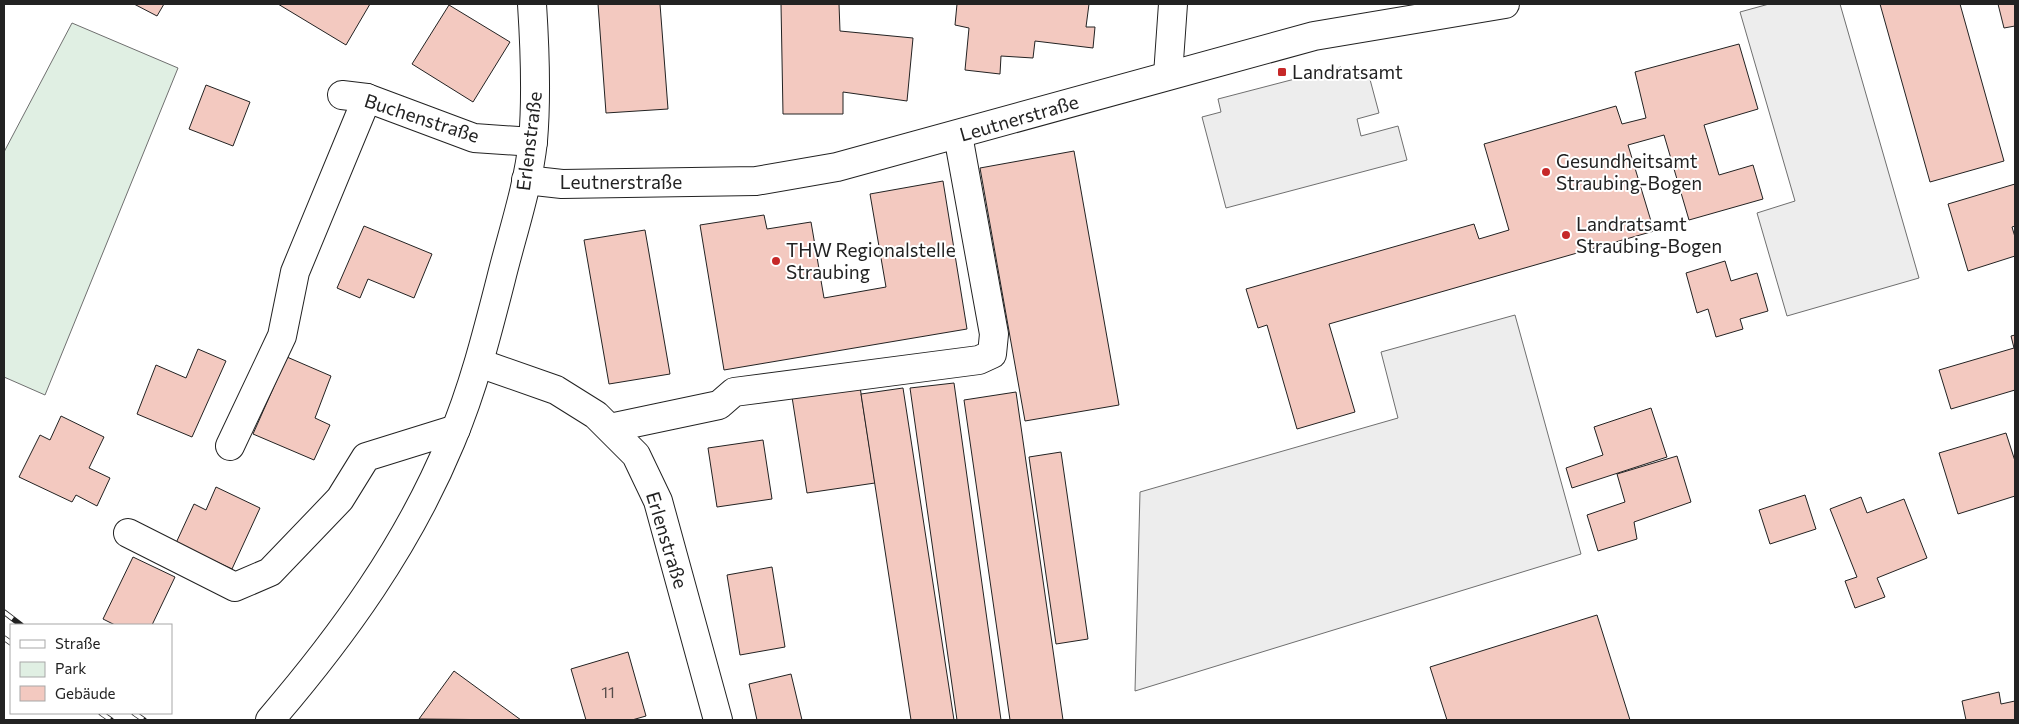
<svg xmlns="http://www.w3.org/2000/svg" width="2019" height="724" font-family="Commissioner,sans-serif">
  <rect width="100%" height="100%" fill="#fff"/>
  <!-- green -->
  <polygon fill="#e0efe3" stroke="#6f6f6f" points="72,23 178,68 45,395 4,377 4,152"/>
  <!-- parking -->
  <g fill="#ededed" stroke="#6f6f6f">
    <polygon points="1769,4 1840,4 1919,278 1787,316 1757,213 1795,201 1740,12"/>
    <polygon points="1341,67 1344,78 1368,72 1379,113 1357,119 1361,136 1398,126 1407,160 1226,208 1202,117 1221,112 1218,99"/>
    <polygon points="1515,315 1581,554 1135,691 1140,492 1398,418 1381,352"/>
  </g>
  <!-- building -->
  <g fill="#f3c9c0" stroke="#222">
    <polygon points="134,4 164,4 157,16"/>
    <polygon points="278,4 370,4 346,45"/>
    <polygon points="598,4 660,4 668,109 606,113"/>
    <polygon points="781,4 839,4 840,31 913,38 907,101 843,92 843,114 783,114"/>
    <polygon points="957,4 1089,4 1086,27 1095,27 1093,48 1035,41 1033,58 1001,56 1000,74 965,70 969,28 955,25"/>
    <polygon points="1880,4 1960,4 2004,161 1930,182"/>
    <polygon points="1998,4 2015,4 2015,26 2004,28"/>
    <polygon points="449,5 510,42 473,102 412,64"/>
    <polygon points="1739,44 1758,109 1704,125 1719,175 1753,165 1763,199 1689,220 1664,135 1628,145 1654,231 1329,324 1355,412 1297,429 1267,325 1258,328 1246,289 1474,224 1479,239 1509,230 1484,144 1616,106 1622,124 1646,118 1635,72"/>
    <polygon points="206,85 250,102 233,146 189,129"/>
    <polygon points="1074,151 1119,405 1025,421 980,168"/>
    <polygon points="943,181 967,329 724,370 700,225 764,215 767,229 811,222 824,298 886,287 870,194"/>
    <polygon points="2015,184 2015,226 2012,227 2015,237 2015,256 1968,271 1948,204"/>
    <polygon points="364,226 432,254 414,298 368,279 360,298 337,288"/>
    <polygon points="645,230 670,374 609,384 584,240"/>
    <polygon points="1725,261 1731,281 1757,273 1768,311 1740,319 1743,329 1716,337 1708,309 1697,313 1686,273"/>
    <polygon points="2015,335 2015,390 1951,409 1939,370 2014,348 2011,336"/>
    <polygon points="198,349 226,361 192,437 137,414 156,365 186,378"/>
    <polygon points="287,357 331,376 315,418 330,425 314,460 253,434"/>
    <polygon points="954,383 1001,720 957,720 910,388"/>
    <polygon points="860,387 875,483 807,493 792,397"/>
    <polygon points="903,388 954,720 911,720 861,394"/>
    <polygon points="1016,392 1063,720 1010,720 964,400"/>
    <polygon points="1651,408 1667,457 1572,488 1566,468 1603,455 1594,427"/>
    <polygon points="61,416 104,437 89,468 110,478 97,506 76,495 72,502 19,477 40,435 50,440"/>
    <polygon points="2006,433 2015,461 2015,496 1958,514 1939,453"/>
    <polygon points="763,440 772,499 717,507 708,448"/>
    <polygon points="1061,452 1088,639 1056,644 1029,457"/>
    <polygon points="1677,456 1691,502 1634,522 1637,539 1598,551 1587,515 1625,502 1617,474"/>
    <polygon points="216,487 260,508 232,569 176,543 194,504 206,510"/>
    <polygon points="1805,495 1816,529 1770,544 1759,510"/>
    <polygon points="1861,497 1867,513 1904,499 1927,558 1877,578 1885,597 1855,608 1845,581 1857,577 1830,509"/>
    <polygon points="133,557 175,577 152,625 115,625 103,619"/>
    <polygon points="772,567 785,647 740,655 727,575"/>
    <polygon points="1597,615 1630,720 1447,720 1430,667"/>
    <polygon points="628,652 646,716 632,720 586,720 571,669"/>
    <polygon points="454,671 521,720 419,719"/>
    <polygon points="791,674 802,720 757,720 749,684"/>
    <polygon points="1999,692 2001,704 2015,701 2015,720 1966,720 1962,701"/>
  </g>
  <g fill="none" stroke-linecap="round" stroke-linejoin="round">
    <defs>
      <g id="minor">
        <polyline points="1168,75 1173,4"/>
        <polyline points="342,95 367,98 474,138 533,142"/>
        <polyline points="526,180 562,184 756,181 837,167 1314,36 1505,4"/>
        <polyline points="479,363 556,390 596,415 636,455 658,501 718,720"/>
        <polyline points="610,428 719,405 734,392 979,360 992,354 994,334 958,135"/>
        <polyline points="230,446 282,336 295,272 367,98"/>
        <polyline points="128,533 235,587 270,572 340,499 366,457 456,429"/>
        <path d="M270 720C343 635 408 545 451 441 473 389 487 334 501 279 512 234 528 188 533 141 537 95 535 50 532 4"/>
      </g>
    </defs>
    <!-- minor casing -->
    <use href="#minor" stroke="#222" stroke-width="30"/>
    <!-- minor -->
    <use href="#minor" stroke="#fff" stroke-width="28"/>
    <defs>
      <g id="rail">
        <polyline points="4,612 21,625"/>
        <polyline points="4,638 11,643"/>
        <polyline points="101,713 111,720"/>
        <polyline points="134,713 144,720"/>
      </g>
    </defs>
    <!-- rail casing -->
    <use href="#rail" stroke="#222" stroke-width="5.5"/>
    <!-- rail -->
    <use href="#rail" stroke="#fff" stroke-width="4" stroke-dasharray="11" stroke-linecap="butt"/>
  </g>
  <!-- markers -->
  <g fill="#c62828" stroke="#fff" stroke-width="2">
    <rect x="1277" y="67" width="10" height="10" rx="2.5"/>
    <circle cx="1546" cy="172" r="5"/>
    <circle cx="1566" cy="235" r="5"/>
    <circle cx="776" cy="261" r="5"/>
  </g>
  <g text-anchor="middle" stroke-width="4" stroke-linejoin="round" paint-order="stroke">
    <!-- number labels -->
    <g font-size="16" fill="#564c4a">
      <text x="608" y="698">11</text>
    </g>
    <!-- poi labels -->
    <g font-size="19" fill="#222" stroke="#fff" text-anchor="start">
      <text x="1292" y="79">Landratsamt</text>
      <text x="1556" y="168">Gesundheitsamt<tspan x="1556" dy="22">Straubing-Bogen</tspan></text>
      <text x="1576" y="231">Landratsamt<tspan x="1576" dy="22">Straubing-Bogen</tspan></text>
      <text x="786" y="257">THW Regionalstelle<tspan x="786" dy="22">Straubing</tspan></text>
    </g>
    <!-- street labels -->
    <g font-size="19" fill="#222" stroke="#fff">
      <text transform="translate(422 118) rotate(18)" y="7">Buchenstraße</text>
      <text transform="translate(1019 118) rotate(-16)" y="7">Leutnerstraße</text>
      <text transform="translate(529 141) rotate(-83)" y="7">Erlenstraße</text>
      <text x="621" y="189">Leutnerstraße</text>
      <text transform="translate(667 540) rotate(73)" y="7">Erlenstraße</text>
    </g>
  </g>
  <!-- border -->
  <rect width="2019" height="724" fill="none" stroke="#222222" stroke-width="10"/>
  <!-- legend -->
  <rect x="10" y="624" width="162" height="90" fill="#ffffff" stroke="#a7a7a7"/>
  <rect x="20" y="640" width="25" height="8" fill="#ffffff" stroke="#a7a7a7"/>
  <text x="55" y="649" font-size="15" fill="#222222">Straße</text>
  <rect x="20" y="662" width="25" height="15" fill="#e0efe3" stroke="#a7a7a7"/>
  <text x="55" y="674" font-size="15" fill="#222222">Park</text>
  <rect x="20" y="686" width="25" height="15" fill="#f3c9c0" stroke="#a7a7a7"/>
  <text x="55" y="699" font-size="15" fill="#222222">Gebäude</text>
</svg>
